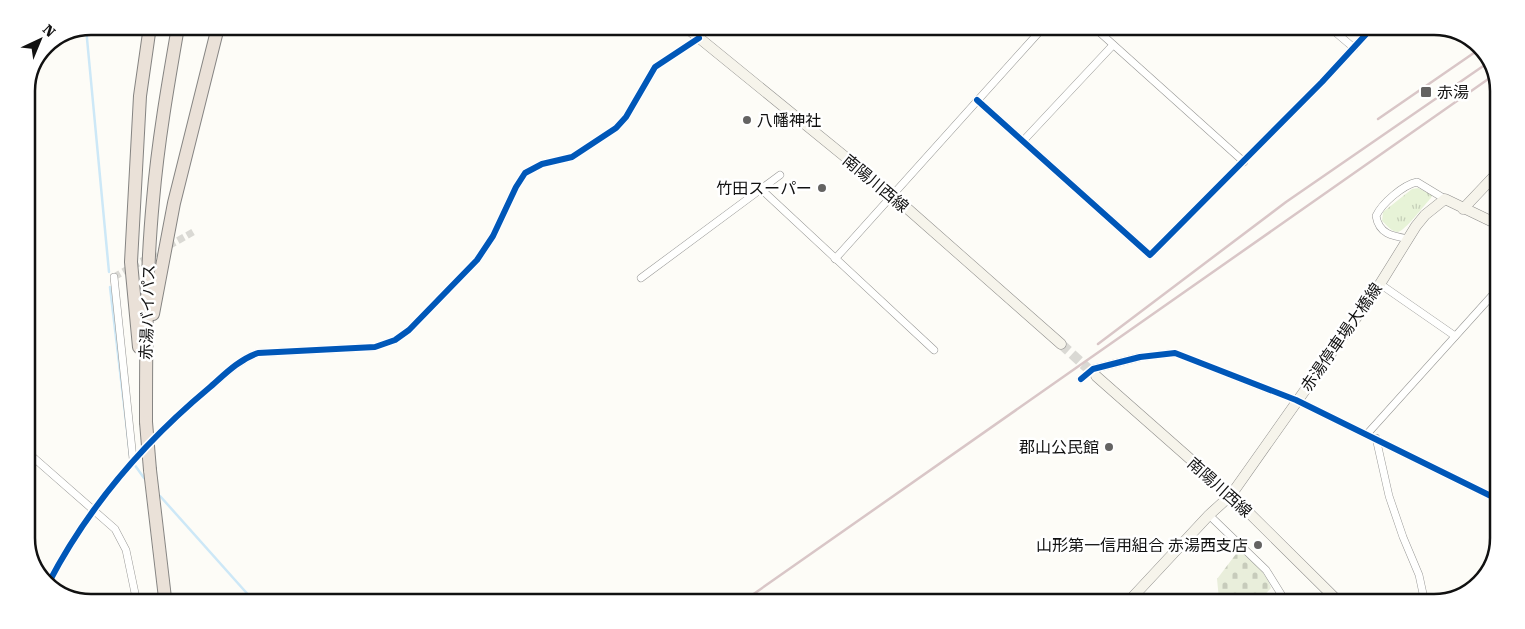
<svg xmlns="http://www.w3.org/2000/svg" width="1525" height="629" font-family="'Roboto Serif','Noto Sans JP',serif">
  <defs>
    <pattern id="grass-tufts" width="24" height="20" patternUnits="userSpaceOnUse" patternTransform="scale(1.25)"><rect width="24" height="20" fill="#e7f3d7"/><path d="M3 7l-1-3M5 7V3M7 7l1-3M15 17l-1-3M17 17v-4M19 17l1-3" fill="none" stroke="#c5cfb8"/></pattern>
    <pattern id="cemetery-stones" width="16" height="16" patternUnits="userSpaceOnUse" patternTransform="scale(1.25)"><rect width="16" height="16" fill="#e9eedb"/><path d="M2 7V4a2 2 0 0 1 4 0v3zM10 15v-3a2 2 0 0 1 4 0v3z" fill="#c7cbbb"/></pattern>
  </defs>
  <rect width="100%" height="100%" fill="#fdfcf7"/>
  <!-- grass -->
  <path fill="url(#grass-tufts)" d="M1418 188 1432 195 1431 198C1425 204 1405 231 1398 232 1391 232 1387 225 1382 221L1383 212 1412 189Z"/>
  <!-- cemetery -->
  <path fill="url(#cemetery-stones)" d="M1239 550C1252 561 1266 571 1271 588L1258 602H1222L1219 599 1217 579Z"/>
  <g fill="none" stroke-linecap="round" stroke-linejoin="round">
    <!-- stream -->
    <g stroke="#cde8f7" stroke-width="2.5">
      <polyline points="86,28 109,272"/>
      <polyline points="110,287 130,455"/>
      <polyline points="134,464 144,478"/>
      <polyline points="160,496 252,599"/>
    </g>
    <!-- street-tunnel -->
    <polyline stroke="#dad9d4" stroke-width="7" stroke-dasharray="7 3.5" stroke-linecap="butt" points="114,277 193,232"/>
    <!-- secondary-tunnel -->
    <polyline stroke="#dad9d4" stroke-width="10" stroke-dasharray="10 5" stroke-linecap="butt" points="1061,344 1096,376"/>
    <defs>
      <g id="street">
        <polyline points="1097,30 1244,162"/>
        <polyline points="1334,31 1354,48"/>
        <polyline points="977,100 1150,255 1322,82 1369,31"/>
        <polyline points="1023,141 1113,45"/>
        <polyline points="762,190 934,350"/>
        <path d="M1409 239C1392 236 1379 234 1376 216 1382 203 1403 185 1417 182L1445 199"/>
        <polyline points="835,259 1041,30"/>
        <polyline points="114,277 133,459"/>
        <polyline points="641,278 780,175"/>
        <polyline points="1380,284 1455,336"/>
        <polyline points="1081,379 1093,369 1140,357 1175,353 1296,400 1495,498"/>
        <polyline points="1368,433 1497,290"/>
        <polyline points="1376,438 1389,496 1403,537 1419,575 1425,603"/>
        <polyline points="26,451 115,529 126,550 136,598"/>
        <polyline points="1209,515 1266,570 1286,602"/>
        <path d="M48 584C88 507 143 443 209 388 224 375 238 360 258 353L375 347 395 340 409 330 477 260 493 236 516 187 525 173 542 164 572 157 616 128 626 117 655 67 699 38"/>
      </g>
      <g id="secondary">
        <polyline points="687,28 892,195 1061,344"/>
        <polyline points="1463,209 1498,172"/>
        <polyline points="1096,376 1231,495 1339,602"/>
        <polyline points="1128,602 1209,515 1231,495 1380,284 1416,226 1425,215 1445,199 1497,224"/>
      </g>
      <g id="highway">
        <polyline points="153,314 174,203 218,27"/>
        <polyline points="139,347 131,262 140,96 150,26"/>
        <path d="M146 422C146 348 146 274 153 200 158 142 168 84 178 27"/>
        <polyline points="150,470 165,598"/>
      </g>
    </defs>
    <!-- street casing -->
    <use href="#street" stroke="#979795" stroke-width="8"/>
    <!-- secondary casing -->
    <use href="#secondary" stroke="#8e8d8b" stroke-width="11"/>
    <!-- highway casing -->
    <use href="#highway" stroke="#858482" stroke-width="14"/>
    <!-- street -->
    <use href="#street" stroke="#fffffe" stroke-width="7"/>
    <!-- secondary -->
    <use href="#secondary" stroke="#f6f4eb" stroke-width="10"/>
    <!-- highway -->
    <use href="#highway" stroke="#eae1d8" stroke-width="12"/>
    <!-- rail -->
    <g stroke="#d9c6c7" stroke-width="2.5">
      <polyline points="1378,119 1481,48"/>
      <polyline points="1098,344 1286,202 1489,62"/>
      <polyline points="745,600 1494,75"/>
    </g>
    <defs>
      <polyline id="highway-bridge" points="146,422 150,470"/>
    </defs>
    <!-- highway-bridge casing -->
    <use href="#highway-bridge" stroke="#858482" stroke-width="14" stroke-linecap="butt"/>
    <!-- highway-bridge -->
    <use href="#highway-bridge" stroke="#eae1d8" stroke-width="12"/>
    <defs>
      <g id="cycleway">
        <polyline points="977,100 1150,255 1322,82 1369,31"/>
        <polyline points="1081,379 1093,369 1140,357 1175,353 1296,400 1495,498"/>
        <path d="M48 584C88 507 143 443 209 388 224 375 238 360 258 353L375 347 395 340 409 330 477 260 493 236 516 187 525 173 542 164 572 157 616 128 626 117 655 67 699 38"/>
      </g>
    </defs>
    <!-- cycleway casing -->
    <use href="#cycleway" stroke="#fff" stroke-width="9"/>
    <!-- cycleway -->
    <use href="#cycleway" stroke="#0057b8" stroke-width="6"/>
  </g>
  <!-- markers -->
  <g fill="#646362" stroke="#fff" stroke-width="2">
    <rect x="1420" y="86" width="12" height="12" rx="2.5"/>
    <circle cx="747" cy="120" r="5"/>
    <circle cx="822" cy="188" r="5"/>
    <circle cx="1109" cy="447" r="5"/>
    <circle cx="1258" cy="545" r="5"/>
  </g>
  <g text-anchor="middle" stroke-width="5" stroke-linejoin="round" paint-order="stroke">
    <!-- poi labels -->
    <g font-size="16" fill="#111" stroke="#fff" text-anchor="end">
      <text x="1437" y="98" text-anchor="start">赤湯</text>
      <text x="757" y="126" text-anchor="start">八幡神社</text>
      <text x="812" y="194">竹田スーパー</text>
      <text x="1099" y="453">郡山公民館</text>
      <text x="1248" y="551">山形第一信用組合 赤湯西支店</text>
    </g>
    <!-- street labels -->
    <g font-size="16" fill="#111" stroke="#fff">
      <text transform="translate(876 183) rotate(40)" y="6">南陽川西線</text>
      <text transform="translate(147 312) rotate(-88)" y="6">赤湯バイパス</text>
      <text transform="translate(1341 337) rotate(-55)" y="6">赤湯停車場大橋線</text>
      <text transform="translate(1220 487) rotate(42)" y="6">南陽川西線</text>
    </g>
  </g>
  <!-- crop -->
  <path d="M0 0H1525V629H0ZM91 35H1434A56 56 0 0 1 1490 91V538A56 56 0 0 1 1434 594H91A56 56 0 0 1 35 538V91A56 56 0 0 1 91 35Z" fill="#fff" fill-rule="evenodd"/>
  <path fill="none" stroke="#111" stroke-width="2.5" d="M91 35H1434A56 56 0 0 1 1490 91V538A56 56 0 0 1 1434 594H91A56 56 0 0 1 35 538V91A56 56 0 0 1 91 35Z"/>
  <!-- north arrow -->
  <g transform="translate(40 40) rotate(44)" stroke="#ffffff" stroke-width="4" paint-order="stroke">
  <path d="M0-4L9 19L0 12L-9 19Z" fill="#111111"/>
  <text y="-8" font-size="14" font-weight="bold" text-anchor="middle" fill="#111111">N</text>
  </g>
</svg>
